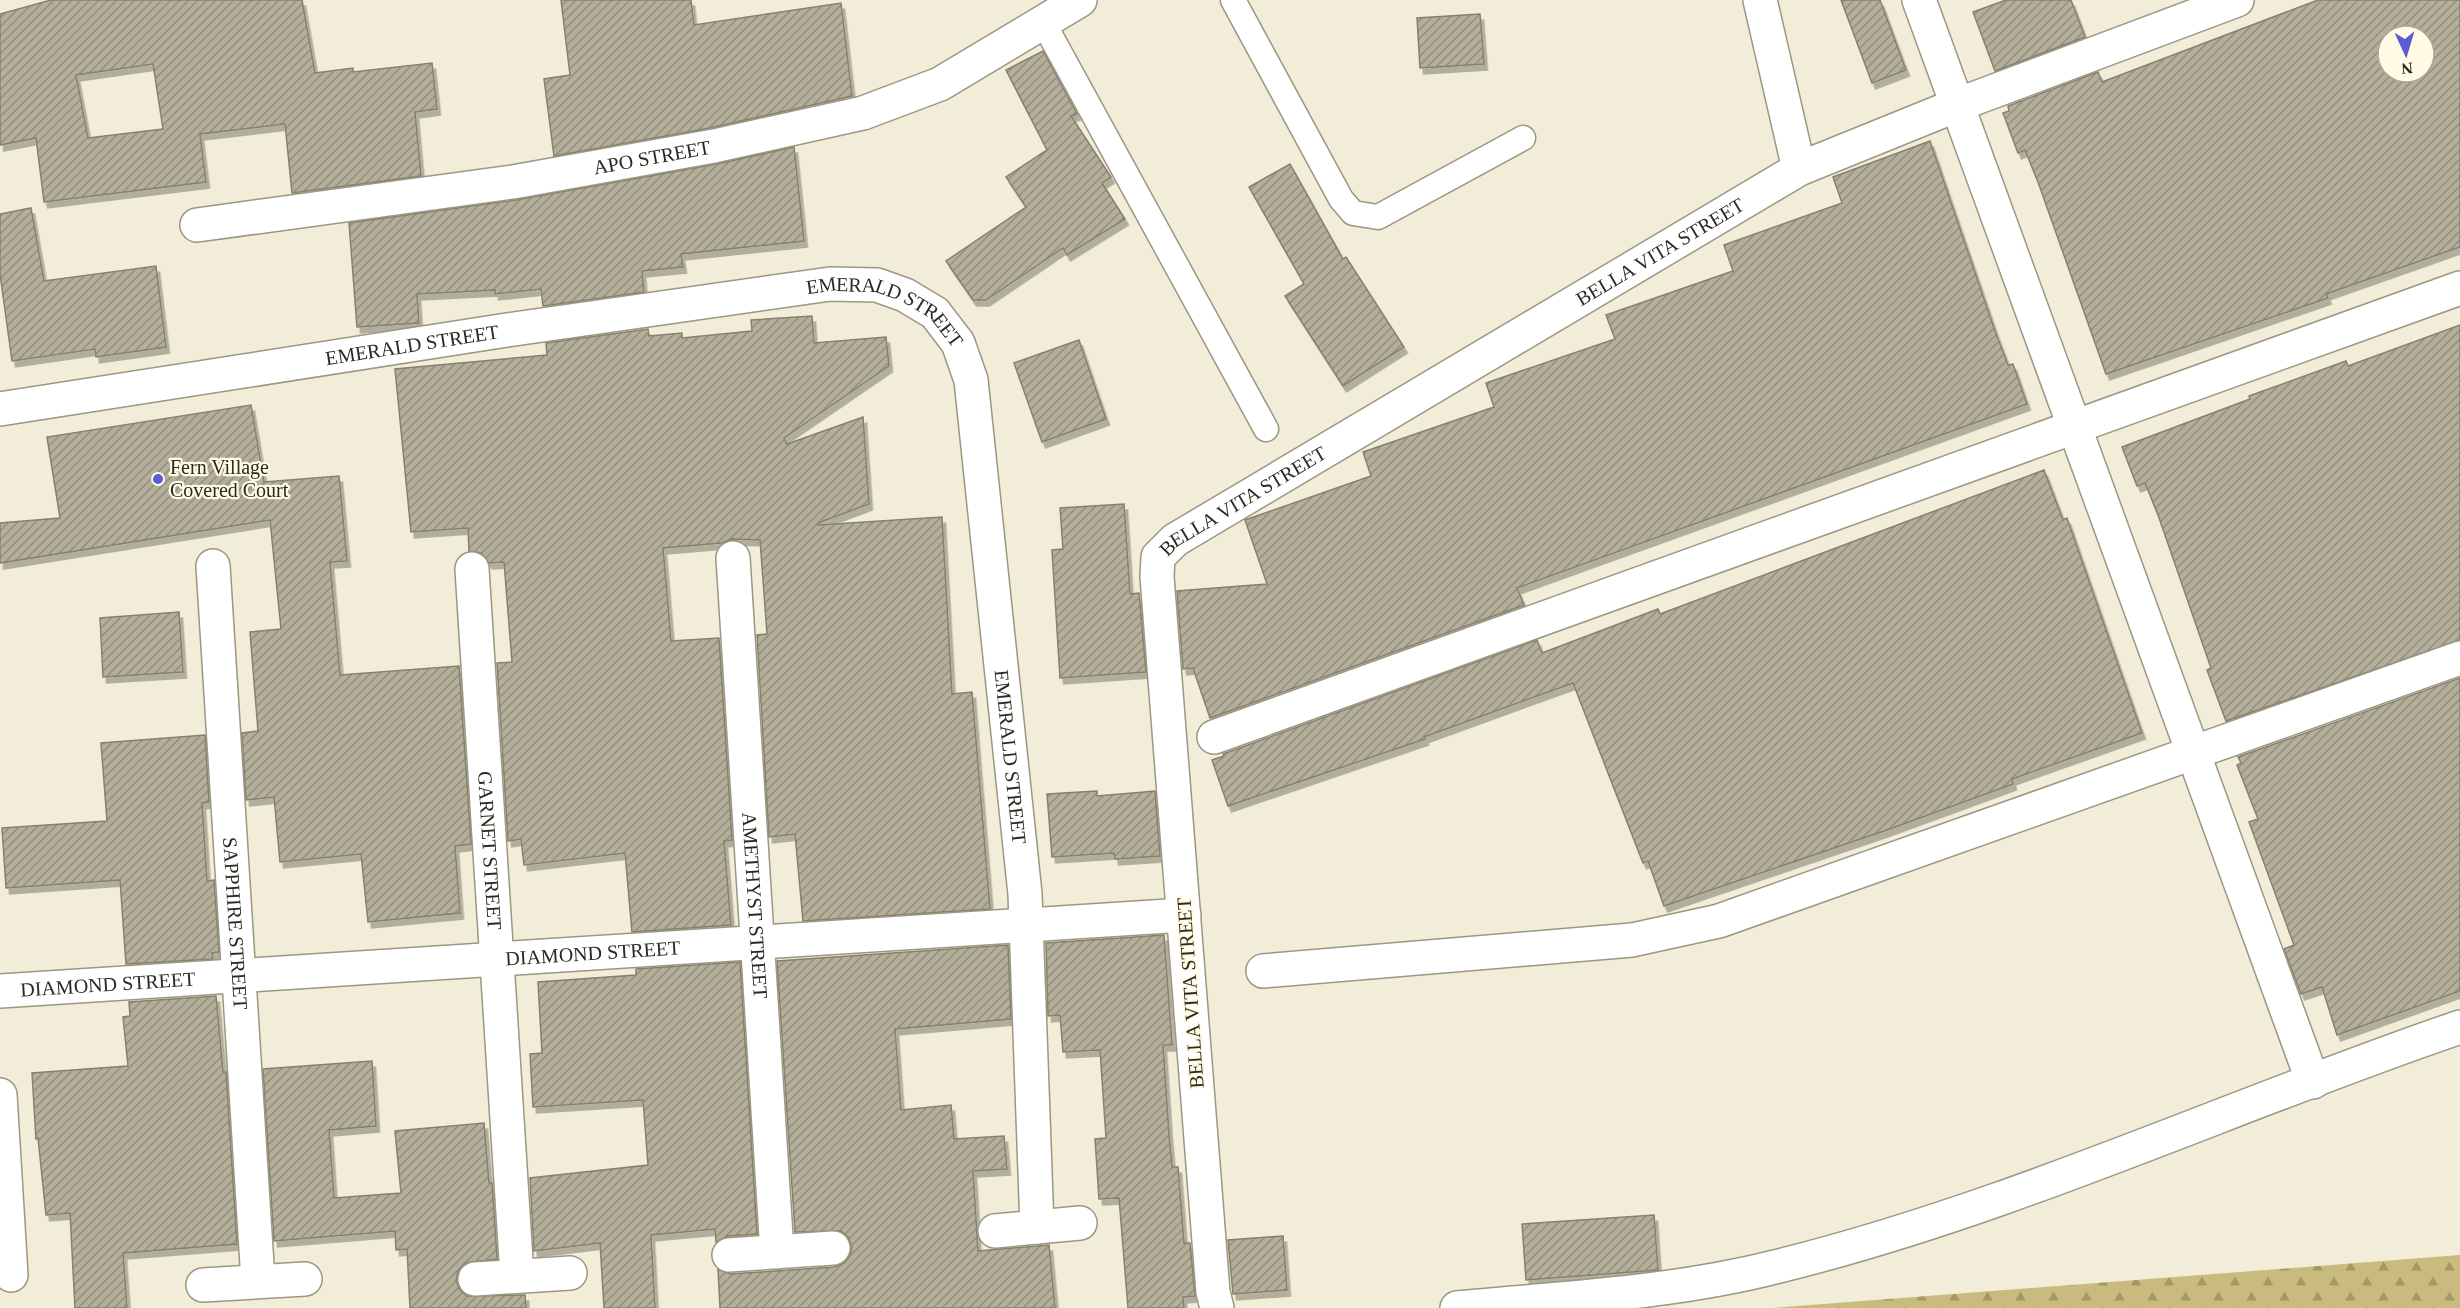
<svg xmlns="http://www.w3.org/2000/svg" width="2460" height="1308" font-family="'Times New Roman',serif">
  <defs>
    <pattern id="forest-firs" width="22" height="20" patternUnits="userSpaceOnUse" patternTransform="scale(1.5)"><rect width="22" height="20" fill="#c9bb7e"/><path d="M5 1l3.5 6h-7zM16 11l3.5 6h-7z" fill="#a39867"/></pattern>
    <pattern id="building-hatch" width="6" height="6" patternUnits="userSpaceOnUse" patternTransform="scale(1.5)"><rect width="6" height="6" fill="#b4af9b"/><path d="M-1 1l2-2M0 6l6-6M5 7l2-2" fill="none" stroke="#938e7e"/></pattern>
    <filter id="shadow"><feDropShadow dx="3.5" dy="6" stdDeviation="0" flood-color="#0004"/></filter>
  </defs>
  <rect width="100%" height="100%" fill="#f2edd8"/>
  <!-- forest -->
  <polygon fill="url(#forest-firs)" points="2460,1255 2460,1308 1773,1308"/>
  <!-- building -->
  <g fill="url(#building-hatch)" stroke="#86816e" stroke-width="1.5" fill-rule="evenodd" filter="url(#shadow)">
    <path d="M51 0H302L315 73 353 68V72L432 63 437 109 415 112 421 176 292 193 285 124 200 134 206 182 44 202 36 138 0 145V14ZM153 64 163 129 88 138 76 75Z"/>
    <polygon points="561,0 691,0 694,25 841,3 852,96 710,128 554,156 544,79 570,75"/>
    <polygon points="1841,0 1880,0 1906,70 1872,83"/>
    <polygon points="2006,0 2071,0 2085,37 1995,71 1973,12"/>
    <path d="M2318 0H2460V247L2326 294 2328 298 2106 374 2038 182 2025 150 2018 153 2003 113 2009 111 2008 106 2098 72 2102 82ZM2388 36H2424V72H2388Z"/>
    <polygon points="1480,14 1484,64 1420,68 1417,18"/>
    <polygon points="1043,51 1077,114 1071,116 1111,177 1102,183 1125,219 1067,255 1063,248 986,300 973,300 946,261 1026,207 1006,177 1047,150 1006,70"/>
    <polygon points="1930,141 1995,331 2008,365 2013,364 2027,404 1517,588 1524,605 1210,718 1193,668 1183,669 1177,591 1267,584 1245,520 1371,476 1363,452 1494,407 1486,383 1615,339 1606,315 1733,271 1724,245 1842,203 1833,177"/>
    <polygon points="794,147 804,241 681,254 683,267 642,271 644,292 543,306 541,289 495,294 495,290 417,294 419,323 357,327 349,223 516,200 717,164"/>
    <polygon points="1290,164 1343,259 1346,257 1404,347 1343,386 1285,296 1304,284 1249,187"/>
    <polygon points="31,208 44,281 156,266 166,347 96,357 95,349 12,361 0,274 0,214"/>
    <polygon points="812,316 814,343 886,337 889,366 784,438 787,444 863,417 869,504 818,523 818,525 942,517 952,694 972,692 990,909 803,921 795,834 769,837 757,635 767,634 760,540 731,539 722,543 663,548 671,641 719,638 732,840 724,841 731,925 632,932 625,853 524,865 521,839 508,841 497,663 512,662 504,562 489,563 481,553 469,551 468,528 411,532 395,369 547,355 546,343 648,329 649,336 682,333 682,338 752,331 751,320"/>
    <polygon points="2460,325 2460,640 2226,721 2207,670 2211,668 2158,515 2145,483 2137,486 2122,447 2250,399 2249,396 2346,361 2348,366"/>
    <polygon points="1079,340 1106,419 1042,442 1014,363"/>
    <polygon points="251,405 264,482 339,476 347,561 330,562 340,675 459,666 471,844 455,846 460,913 368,922 361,854 280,862 274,797 246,800 242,733 258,731 250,632 281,629 270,520 0,563 0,523 60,518 47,437"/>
    <polygon points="2044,470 2063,520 2067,518 2142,733 2012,779 2013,784 1887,830 1664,906 1648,861 1643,863 1573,683 1424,737 1425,739 1228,806 1212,760 1224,756 1223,754 1537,640 1542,653 1658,609 1660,614"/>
    <polygon points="1124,504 1130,594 1139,593 1146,672 1060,678 1052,550 1063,549 1060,508"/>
    <polygon points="179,612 183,672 103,677 100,618"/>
    <polygon points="2460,678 2460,991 2337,1035 2322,987 2301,994 2284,949 2294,945 2249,822 2258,819 2237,765 2241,763 2238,757"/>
    <polygon points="205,735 209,802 202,803 207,881 214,880 219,952 212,953 213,959 126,964 120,880 6,888 2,828 107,821 101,743"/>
    <polygon points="1097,791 1097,796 1155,791 1160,856 1115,859 1114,853 1052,857 1047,794"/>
    <polygon points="1164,935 1172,1045 1163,1045 1169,1134 1172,1167 1178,1167 1184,1243 1190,1243 1195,1296 1183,1297 1184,1308 1128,1308 1119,1198 1099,1199 1095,1139 1106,1138 1100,1050 1063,1052 1060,1015 1048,1016 1046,943"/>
    <polygon points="1008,945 1011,1019 895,1029 901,1110 951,1105 954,1139 1004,1136 1007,1169 973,1171 978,1251 1049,1245 1055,1308 720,1308 718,1269 730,1274 834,1267 844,1263 850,1256 852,1247 848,1237 841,1231 795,1232 777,961"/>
    <polygon points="740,962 757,1234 728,1236 716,1242 715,1229 651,1235 655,1308 604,1308 600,1243 534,1251 530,1178 648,1165 643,1100 533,1107 530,1054 542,1053 538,982 636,975 636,969"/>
    <polygon points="216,996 223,1072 226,1072 237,1244 123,1253 127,1308 75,1308 70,1213 46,1215 38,1138 36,1139 32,1073 128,1066 123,1017 130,1016 129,1002"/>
    <polygon points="372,1061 376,1126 329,1130 334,1198 401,1193 395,1131 484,1123 489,1183 492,1183 497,1259 465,1263 458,1271 456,1281 460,1290 467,1296 525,1295 526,1308 410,1308 407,1249 396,1250 395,1231 274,1241 263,1069"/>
    <polygon points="1654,1215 1658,1270 1526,1280 1522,1224"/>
    <polygon points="1283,1236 1287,1290 1233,1294 1228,1240"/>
  </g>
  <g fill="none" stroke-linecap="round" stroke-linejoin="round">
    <defs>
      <g id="lane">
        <polyline points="1233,0 1341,199 1353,213 1378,217 1523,138"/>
        <polyline points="1043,22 1266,429"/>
      </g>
      <g id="street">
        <polyline points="1760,0 1799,169"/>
        <polyline points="1919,0 2313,1082"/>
        <path id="s1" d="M197 225 513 182 714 146 863 113 940 84 1080 0"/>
        <path id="s2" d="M0 409 507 330 830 284 877 285 905 295 935 313 958 343 971 380 1025 894 1037 1227"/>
        <path id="s3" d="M733 558 777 1252"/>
        <path id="s4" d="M213 566 258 1281"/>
        <path id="s5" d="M472 569 517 1276"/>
        <polyline points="1214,737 2460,288"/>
        <polyline points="1263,971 1632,940 1719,921 2460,658"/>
        <path id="s6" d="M0 991 1184 915"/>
        <polyline points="0,1095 11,1275"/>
        <polyline points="995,1231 1080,1223"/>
        <polyline points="729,1255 833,1248"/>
        <polyline points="475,1279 570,1273"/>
        <polyline points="203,1285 305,1279"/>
        <path id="s7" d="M1217 1308 1213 1292 1157 577 1158 557 1175 540 1799 169 1957 105 2237 0"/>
        <path d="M1457 1308C1563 1298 1672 1293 1775 1267 2011 1209 2231 1105 2460 1027"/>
      </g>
    </defs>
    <!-- lane casing -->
    <use href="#lane" stroke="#9b9783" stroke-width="27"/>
    <!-- street casing -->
    <use href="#street" stroke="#9b9783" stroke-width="36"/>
    <!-- lane -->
    <use href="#lane" stroke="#fff" stroke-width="24"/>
    <!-- street -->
    <use href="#street" stroke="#fff" stroke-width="33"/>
  </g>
  <!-- markers -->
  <circle fill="#595cd3" stroke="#fffbe5" stroke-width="2" cx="158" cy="479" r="6"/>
  <g text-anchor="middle" stroke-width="4.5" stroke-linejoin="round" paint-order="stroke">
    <!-- street labels -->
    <g font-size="20" fill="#2b2921" stroke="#fffbe5">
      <text dy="7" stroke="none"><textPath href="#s1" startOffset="460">APO STREET</textPath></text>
      <text dy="7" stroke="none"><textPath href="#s7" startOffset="1342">BELLA VITA STREET</textPath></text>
      <text dy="7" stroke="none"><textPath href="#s2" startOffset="903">EMERALD STREET</textPath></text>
      <text dy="7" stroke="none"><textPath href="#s2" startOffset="417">EMERALD STREET</textPath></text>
      <text dy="7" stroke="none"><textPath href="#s7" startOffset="856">BELLA VITA STREET</textPath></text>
      <text dy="7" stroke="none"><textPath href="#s2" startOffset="1407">EMERALD STREET</textPath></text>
      <text dy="7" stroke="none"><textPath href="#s5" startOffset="282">GARNET STREET</textPath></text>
      <text dy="7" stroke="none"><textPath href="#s3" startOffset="348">AMETHYST STREET</textPath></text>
      <text dy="7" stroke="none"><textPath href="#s4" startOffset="358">SAPPHIRE STREET</textPath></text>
      <text dy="7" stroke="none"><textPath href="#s6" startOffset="594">DIAMOND STREET</textPath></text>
      <text dy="7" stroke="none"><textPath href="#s6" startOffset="108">DIAMOND STREET</textPath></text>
      <text transform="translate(1190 993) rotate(-94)" y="7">BELLA VITA STREET</text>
    </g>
    <!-- poi labels -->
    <g font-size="20" fill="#2b2921" stroke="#fffbe5" text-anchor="start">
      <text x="170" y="474">Fern Village<tspan x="170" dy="23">Covered Court</tspan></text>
    </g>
  </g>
  <!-- north arrow -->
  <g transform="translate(2406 54) rotate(176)"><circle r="28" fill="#fffbe5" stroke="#aaa797" stroke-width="1.5"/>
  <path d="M0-4.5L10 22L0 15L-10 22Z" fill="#595cd3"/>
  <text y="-9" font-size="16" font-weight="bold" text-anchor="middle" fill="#2b2921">N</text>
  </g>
</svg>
